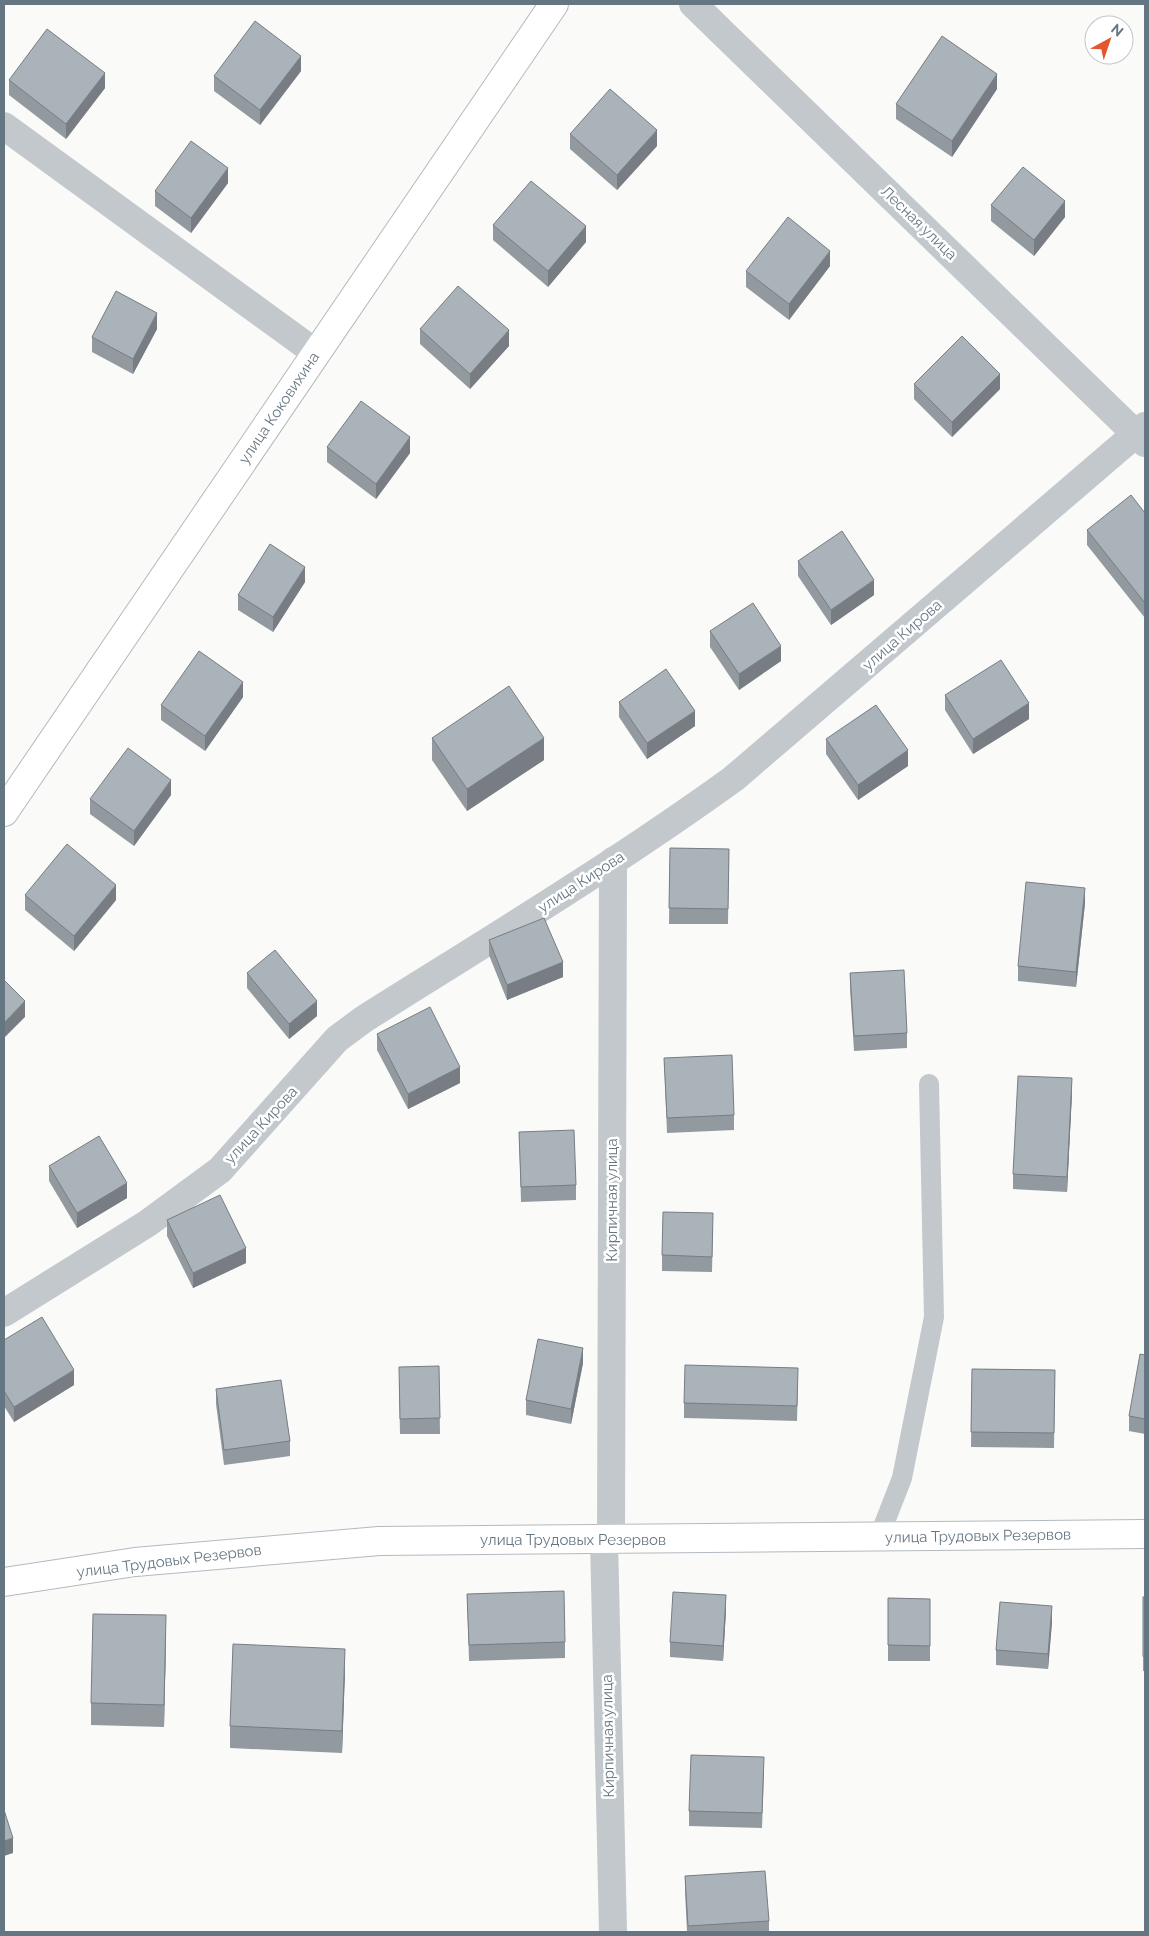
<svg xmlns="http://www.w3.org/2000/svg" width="1149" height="1936" font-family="Raleway,sans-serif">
  <rect width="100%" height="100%" fill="#fafaf8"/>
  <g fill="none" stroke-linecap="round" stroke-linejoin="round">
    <defs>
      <g id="secondary">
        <polyline points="4,812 554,4"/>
        <polyline points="4,1582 135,1562 379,1541 1145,1534"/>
      </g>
    </defs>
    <!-- secondary casing -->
    <use href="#secondary" stroke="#b3babf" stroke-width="30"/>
    <!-- lane -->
    <polyline stroke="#c3c8cc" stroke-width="20" points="879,1537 902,1478 934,1317 929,1084"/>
    <!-- street -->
    <g stroke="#c3c8cc" stroke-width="28">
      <polyline points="693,4 1145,443"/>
      <polyline points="4,126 316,353"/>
      <path d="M4 1313 148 1223 220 1170 337 1039 364 1019C488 941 614 865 733 779L1145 426"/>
      <polyline points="604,1539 613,1932"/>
      <polyline points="611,1540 613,861"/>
    </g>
    <!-- secondary -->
    <use href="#secondary" stroke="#fff" stroke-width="28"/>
  </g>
  <!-- wall -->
  <g fill="#929a9f">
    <polygon points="301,71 260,125 214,91 214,76"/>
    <polygon points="9,80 105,88 66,139 9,95"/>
    <polygon points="997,89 952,157 896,119 896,104"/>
    <polygon points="570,134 657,146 617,190 570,149"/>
    <polygon points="228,183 191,233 155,206 155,191"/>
    <polygon points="991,205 1065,217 1034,256 991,221"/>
    <polygon points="493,225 586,242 548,287 493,240"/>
    <polygon points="830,266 789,320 746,287 746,271"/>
    <polygon points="157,329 133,374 92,352 92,337"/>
    <polygon points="420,329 509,346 470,389 420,344"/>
    <polygon points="914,384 1000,389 952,437 914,399"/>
    <polygon points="327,447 410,453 376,499 327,462"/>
    <polygon points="1145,513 1145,618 1087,545 1087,530"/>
    <polygon points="798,561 874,595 831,625 798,576"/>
    <polygon points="305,582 273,632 238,610 238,595"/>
    <polygon points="710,631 781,661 739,690 710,647"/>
    <polygon points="945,695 1029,719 973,754 945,710"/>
    <polygon points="243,697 205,751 161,720 161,705"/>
    <polygon points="619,702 695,726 647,759 619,717"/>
    <polygon points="432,738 544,760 467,811 432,760"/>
    <polygon points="826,739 908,766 858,800 826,754"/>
    <polygon points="171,795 134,846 90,814 90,799"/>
    <polygon points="670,848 729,849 728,924 669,924"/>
    <polygon points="25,895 116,900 74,951 25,910"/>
    <polygon points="1085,903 1076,987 1018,981 1018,966"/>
    <polygon points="489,940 563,977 507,1000 489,955"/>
    <polygon points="247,973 317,1016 289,1039 247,988"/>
    <polygon points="850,973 907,1033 907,1048 854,1051 850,988"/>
    <polygon points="377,1034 460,1083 408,1109 377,1050"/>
    <polygon points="664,1058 734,1115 734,1130 667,1133"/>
    <polygon points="1072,1093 1067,1192 1013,1189 1013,1174"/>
    <polygon points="519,1132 576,1185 576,1200 521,1202"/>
    <polygon points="49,1166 127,1198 77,1228 49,1181"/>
    <polygon points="167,1220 246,1263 193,1288 167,1236"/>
    <polygon points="713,1229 712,1272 662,1271 662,1255"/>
    <polygon points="4,1340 74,1385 14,1422 4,1406"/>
    <polygon points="1145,1355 1145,1434 1129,1431 1129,1416"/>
    <polygon points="583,1363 571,1424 526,1415 526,1400"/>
    <polygon points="439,1366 440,1434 400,1434 399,1382"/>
    <polygon points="972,1369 1055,1370 1054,1448 971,1447"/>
    <polygon points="798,1383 797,1421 684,1418 684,1403"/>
    <polygon points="216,1389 290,1441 290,1456 224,1465 216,1404"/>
    <polygon points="467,1594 565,1642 565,1658 469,1661"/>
    <rect x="1143" y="1597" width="2" height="74"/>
    <polygon points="888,1598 930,1599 930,1661 888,1661"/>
    <polygon points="726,1610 723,1661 670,1657 670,1642"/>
    <polygon points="1052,1622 1048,1669 996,1665 996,1650"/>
    <polygon points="166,1637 164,1727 91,1725 91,1703"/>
    <polygon points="345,1671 342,1753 230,1748 230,1726"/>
    <polygon points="764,1772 762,1828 689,1826 689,1811"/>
    <polygon points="685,1876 769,1921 769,1932 687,1932 685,1891"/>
  </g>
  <!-- shaded-wall -->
  <g fill="#777d82">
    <polygon points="301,56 301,71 260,125 260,110"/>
    <polygon points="105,73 105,88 66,139 66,124"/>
    <polygon points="997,74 997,89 952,157 952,141"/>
    <polygon points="657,130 657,146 617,190 617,175"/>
    <polygon points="228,168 228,183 191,233 191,218"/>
    <polygon points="1065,201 1065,217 1034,256 1034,240"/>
    <polygon points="586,226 586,242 548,287 548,271"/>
    <polygon points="830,251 830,266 789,320 789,304"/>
    <polygon points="157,313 157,329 133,374 133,359"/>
    <polygon points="509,330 509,346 470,389 470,374"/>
    <polygon points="1000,374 1000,389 952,437 952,422"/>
    <polygon points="410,437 410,453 376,499 376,484"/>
    <polygon points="305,567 305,582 273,632 273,617"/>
    <polygon points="874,580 874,595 831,625 831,610"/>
    <polygon points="781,646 781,661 739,690 739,674"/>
    <polygon points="243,682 243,697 205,751 205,736"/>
    <polygon points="1029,703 1029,719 973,754 973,739"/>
    <polygon points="695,711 695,726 647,759 647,743"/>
    <polygon points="544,738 544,760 467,811 467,789"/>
    <polygon points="908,750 908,766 858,800 858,785"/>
    <polygon points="171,780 171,795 134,846 134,831"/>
    <polygon points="116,885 116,900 74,951 74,936"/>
    <polygon points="1085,888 1085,903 1076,987 1076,972"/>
    <polygon points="563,962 563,977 507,1000 507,985"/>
    <polygon points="25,1001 25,1017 4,1038 4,1023"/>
    <polygon points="317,1001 317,1016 289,1039 289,1024"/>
    <polygon points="460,1067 460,1083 408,1109 408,1094"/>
    <polygon points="1072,1078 1072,1093 1067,1192 1067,1177"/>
    <polygon points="127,1183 127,1198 77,1228 77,1213"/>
    <polygon points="246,1248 246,1263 193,1288 193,1273"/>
    <polygon points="583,1348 583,1363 571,1424 571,1409"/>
    <polygon points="74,1370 74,1385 14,1422 14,1407"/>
    <polygon points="726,1595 726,1610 723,1661 723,1646"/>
    <polygon points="1052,1606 1052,1622 1048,1669 1048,1654"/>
    <polygon points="166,1615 166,1637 164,1727 164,1705"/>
    <polygon points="345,1649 345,1671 342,1753 342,1731"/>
    <polygon points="13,1838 13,1853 4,1856 4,1841"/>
  </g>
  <!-- building -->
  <g fill="#aab3b9" stroke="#777d82">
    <polygon points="255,21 301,56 260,110 214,76"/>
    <polygon points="47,29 105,73 66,124 9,80"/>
    <polygon points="942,36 997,74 952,141 896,104"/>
    <polygon points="610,89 657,130 617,175 570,134"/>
    <polygon points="191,141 228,168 191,218 155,191"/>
    <polygon points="1023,167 1065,201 1034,240 991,205"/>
    <polygon points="531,181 586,226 548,271 493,225"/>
    <polygon points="788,217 830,251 789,304 746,271"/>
    <polygon points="458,286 509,330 470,374 420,329"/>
    <polygon points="116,291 157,313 133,359 92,337"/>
    <polygon points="962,336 1000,374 952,422 914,384"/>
    <polygon points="361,401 410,437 376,484 327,447"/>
    <polygon points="1131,495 1145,513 1145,603 1087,530"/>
    <polygon points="842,531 874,580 831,610 798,561"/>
    <polygon points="270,544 305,567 273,617 238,595"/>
    <polygon points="753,603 781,646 739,674 710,631"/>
    <polygon points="199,651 243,682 205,736 161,705"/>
    <polygon points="1001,660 1029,703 973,739 945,695"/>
    <polygon points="666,669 695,711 647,743 619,702"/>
    <polygon points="509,686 544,738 467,789 432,738"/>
    <polygon points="876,705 908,750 858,785 826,739"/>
    <polygon points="128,748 171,780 134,831 90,799"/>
    <polygon points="67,844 116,885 74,936 25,895"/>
    <polygon points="670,848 729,849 728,909 669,908"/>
    <polygon points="1026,882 1085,888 1076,972 1018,966"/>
    <polygon points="544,918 563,962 507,985 489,940"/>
    <polygon points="275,950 317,1001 289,1024 247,973"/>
    <polygon points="904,970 907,1033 854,1036 850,973"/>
    <polygon points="4,980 25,1001 4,1023"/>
    <polygon points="430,1007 460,1067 408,1094 377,1034"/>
    <polygon points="732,1055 734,1115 667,1118 664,1058"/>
    <polygon points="1018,1076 1072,1078 1067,1177 1013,1174"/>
    <polygon points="574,1130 576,1185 521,1187 519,1132"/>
    <polygon points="99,1136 127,1183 77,1213 49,1166"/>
    <polygon points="220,1195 246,1248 193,1273 167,1220"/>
    <polygon points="663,1212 713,1213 712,1257 662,1255"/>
    <polygon points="42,1317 74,1370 14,1407 4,1391 4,1340"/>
    <polygon points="538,1339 583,1348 571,1409 526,1400"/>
    <polygon points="1140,1354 1145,1355 1145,1419 1129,1416"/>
    <polygon points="685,1365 798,1368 797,1406 684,1403"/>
    <polygon points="439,1366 440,1418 400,1419 399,1367"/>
    <polygon points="972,1369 1055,1370 1054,1433 971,1432"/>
    <polygon points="281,1380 290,1441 224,1450 216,1389"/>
    <polygon points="564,1591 565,1642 469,1645 467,1594"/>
    <polygon points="673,1592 726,1595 723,1646 670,1642"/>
    <rect x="1143" y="1597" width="2" height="59"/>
    <polygon points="888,1598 930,1599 930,1646 888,1645"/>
    <polygon points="1000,1602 1052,1606 1048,1654 996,1650"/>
    <polygon points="93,1614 166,1615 164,1705 91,1703"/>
    <polygon points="233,1644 345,1649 342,1731 230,1726"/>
    <polygon points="691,1755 764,1757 762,1813 689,1811"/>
    <polygon points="4,1810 13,1838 4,1841"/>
    <polygon points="765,1871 769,1921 688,1926 685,1876"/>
  </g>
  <g text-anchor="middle" stroke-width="5" stroke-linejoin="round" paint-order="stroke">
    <!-- street labels -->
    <g font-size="15" fill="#657683" stroke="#fff">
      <text transform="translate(919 223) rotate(44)" y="5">Лесная улица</text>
      <text transform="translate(279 408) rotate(-56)" y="5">улица Коковихина</text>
      <text transform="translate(902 635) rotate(-41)" y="5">улица Кирова</text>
      <text transform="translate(581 882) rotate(-33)" y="5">улица Кирова</text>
      <text transform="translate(261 1125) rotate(-47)" y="5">улица Кирова</text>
      <text transform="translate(612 1200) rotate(-90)" y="5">Кирпичная улица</text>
      <text transform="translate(978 1536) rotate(-1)" y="5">улица Трудовых Резервов</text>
      <text x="573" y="1545">улица Трудовых Резервов</text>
      <text transform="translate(169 1561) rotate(-7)" y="5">улица Трудовых Резервов</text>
      <text transform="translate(608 1736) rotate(-91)" y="5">Кирпичная улица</text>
    </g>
  </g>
  <!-- border -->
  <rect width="1149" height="1936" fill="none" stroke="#657683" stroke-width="10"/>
  <!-- north arrow -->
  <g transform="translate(1109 40) rotate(40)"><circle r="24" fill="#ffffff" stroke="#c1c8cd"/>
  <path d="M0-4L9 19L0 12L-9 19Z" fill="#e4572e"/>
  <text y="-8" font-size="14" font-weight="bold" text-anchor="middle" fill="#657683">N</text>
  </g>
</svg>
